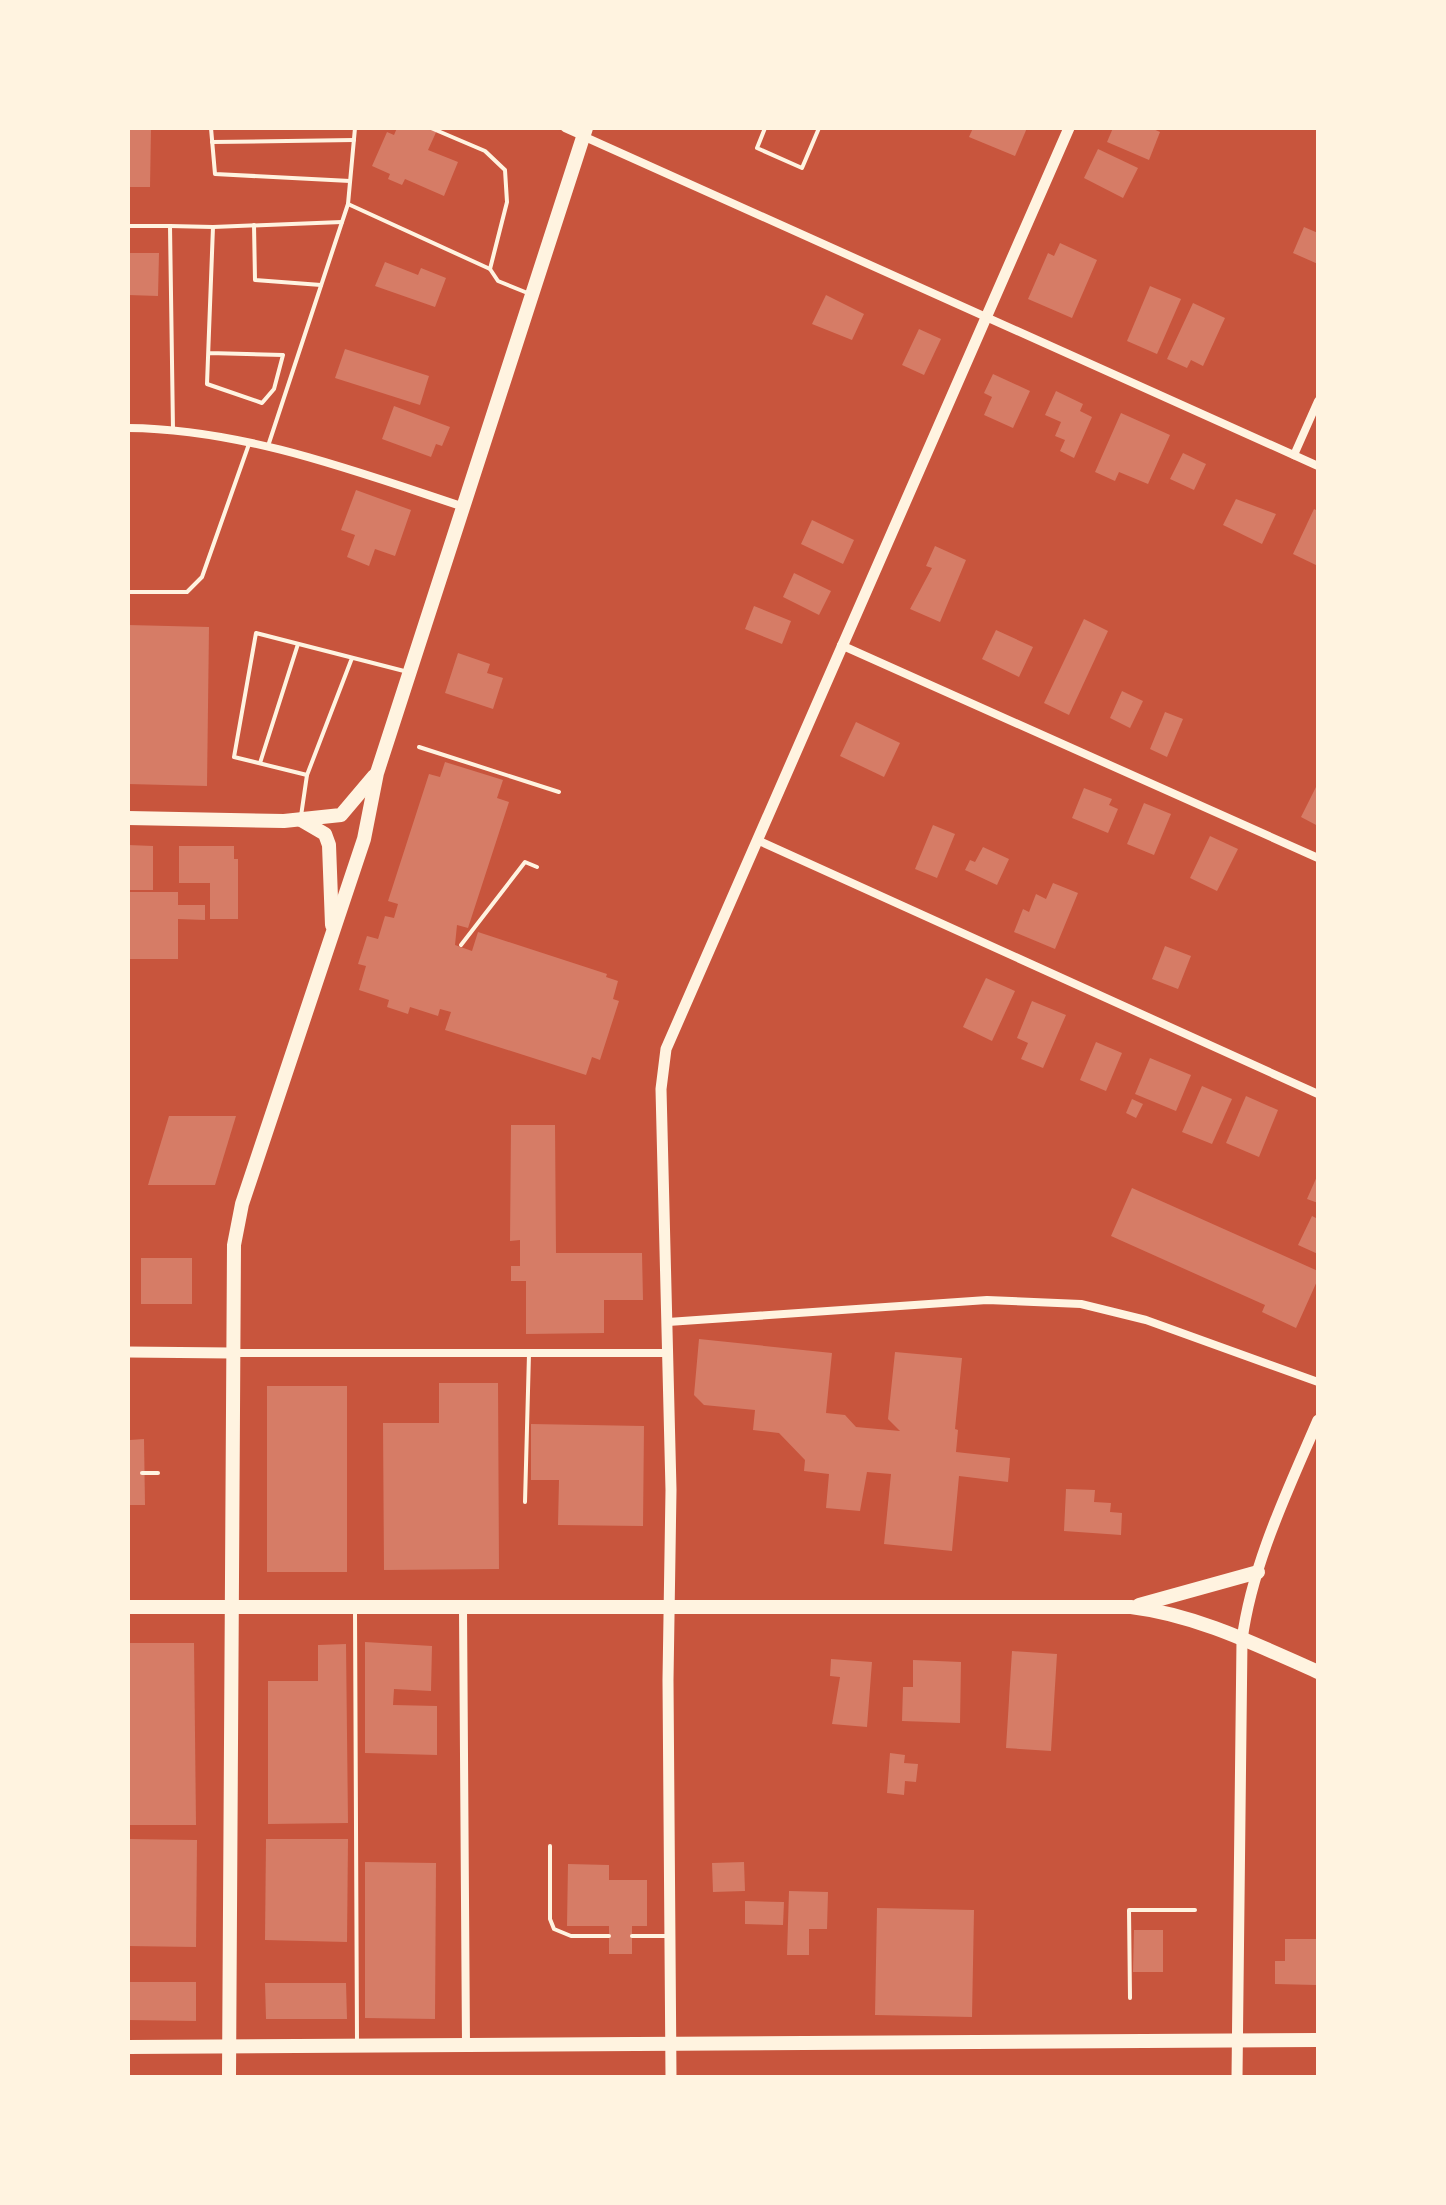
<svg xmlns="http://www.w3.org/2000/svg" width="1446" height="2205" font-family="'Times New Roman',serif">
  <rect width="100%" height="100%" fill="#c8553d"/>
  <!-- building -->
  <g fill="#d67c66">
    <polygon points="128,128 151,128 150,187 128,187"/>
    <polygon points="397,128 438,128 428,150 458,162 444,196 405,179 402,185 388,179 390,174 372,166 387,132 394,135"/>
    <polygon points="973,128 1027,128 1015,156 969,137"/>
    <polygon points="1113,128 1151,128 1160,132 1149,160 1107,142"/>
    <polygon points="1098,149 1138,168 1123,198 1084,178"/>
    <polygon points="1304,227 1318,233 1318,264 1293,253"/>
    <polygon points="1060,243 1097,260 1072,318 1028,299 1048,253 1054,256"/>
    <polygon points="128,253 159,253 158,296 128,295"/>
    <polygon points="385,262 418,275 421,268 446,278 435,307 375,286"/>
    <polygon points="1150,286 1181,299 1157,354 1127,341"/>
    <polygon points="826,295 864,314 852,340 812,324"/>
    <polygon points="1193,303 1225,318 1203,366 1191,360 1187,368 1167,359"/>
    <polygon points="919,329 941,339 924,375 902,365"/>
    <polygon points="345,349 429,376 420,405 335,378"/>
    <polygon points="993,374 1030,391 1013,428 984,415 992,397 984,393"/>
    <polygon points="1056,391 1083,404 1080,411 1092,417 1074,458 1060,451 1065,440 1055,436 1061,422 1045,415"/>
    <polygon points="394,406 450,427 442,446 436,444 431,457 382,439"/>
    <polygon points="1121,413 1170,435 1148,484 1119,472 1115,481 1095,472"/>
    <polygon points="1183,453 1206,464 1194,490 1170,479"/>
    <polygon points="356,490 411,510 395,556 375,549 369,566 347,557 355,535 341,530"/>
    <polygon points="1236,499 1276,514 1262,544 1223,525"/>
    <polygon points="1314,509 1318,511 1318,566 1293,554"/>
    <polygon points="812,520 854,540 843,564 801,544"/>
    <polygon points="935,546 966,560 940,622 910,609 932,568 926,566"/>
    <polygon points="794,573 831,591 819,615 783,597"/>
    <polygon points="754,606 791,621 782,644 745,629"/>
    <polygon points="1084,619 1108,631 1069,715 1044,703"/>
    <polygon points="128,625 209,627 207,786 128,784"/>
    <polygon points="996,630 1033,647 1019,677 982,659"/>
    <polygon points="458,653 490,664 487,673 503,678 493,709 445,693"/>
    <polygon points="1122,691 1143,701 1130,728 1110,718"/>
    <polygon points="1165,712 1183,719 1167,757 1150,749"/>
    <polygon points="856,722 900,743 884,777 840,756"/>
    <polygon points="445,762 503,780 497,798 509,802 468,928 457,925 455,945 472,951 478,932 607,974 606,977 618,981 613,999 619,1001 600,1060 592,1057 586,1075 445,1030 451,1012 440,1009 438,1016 410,1007 408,1014 387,1007 389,1000 359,990 366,966 358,964 367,936 378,939 385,916 394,918 398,904 388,901 429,774 440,777"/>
    <polygon points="1316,787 1318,788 1318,826 1301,817"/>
    <polygon points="1084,788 1112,799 1109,805 1118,809 1108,833 1072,818"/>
    <polygon points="1144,803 1171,814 1154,855 1127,844"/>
    <polygon points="933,825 955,834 937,878 915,869"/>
    <polygon points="1210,836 1238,849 1217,891 1190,878"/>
    <polygon points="128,845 153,846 153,890 128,890"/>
    <polygon points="179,846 234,846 234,859 238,859 238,919 210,919 210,883 179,883"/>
    <polygon points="983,847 1009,859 997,885 965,870 970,860 975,862"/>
    <polygon points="1053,883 1078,893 1055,949 1014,932 1023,909 1029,912 1036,894 1046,899"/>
    <polygon points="128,892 178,892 178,905 205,905 205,920 178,919 178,959 128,959"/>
    <polygon points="1165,946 1191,956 1178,989 1152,979"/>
    <polygon points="986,978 1015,991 992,1041 963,1027"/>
    <polygon points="1032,1001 1066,1015 1043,1068 1021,1059 1028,1043 1017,1038"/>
    <polygon points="1096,1042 1122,1053 1106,1091 1080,1080"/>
    <polygon points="1150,1058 1191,1075 1176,1111 1135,1094"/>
    <polygon points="1202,1086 1232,1099 1212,1144 1182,1132"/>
    <polygon points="1246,1096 1278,1110 1259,1157 1226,1143"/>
    <polygon points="1132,1099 1143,1104 1136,1118 1126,1113"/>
    <polygon points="169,1116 236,1116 215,1185 148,1185"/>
    <polygon points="511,1125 555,1125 556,1253 642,1253 643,1300 604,1300 604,1333 526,1334 526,1281 511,1281 511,1266 520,1266 520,1240 510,1241"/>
    <polygon points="1318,1174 1318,1203 1307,1199"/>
    <polygon points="1132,1188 1318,1271 1318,1279 1296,1328 1262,1312 1265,1305 1111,1236"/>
    <polygon points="1312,1216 1318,1219 1318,1254 1298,1245"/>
    <rect x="141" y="1258" width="51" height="46"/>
    <polygon points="699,1339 832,1353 826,1413 845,1415 856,1427 900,1431 888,1419 895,1352 962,1358 955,1429 958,1430 956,1452 1010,1458 1008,1482 959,1476 952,1551 884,1544 891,1474 867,1472 860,1511 826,1508 829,1474 804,1471 805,1460 779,1433 753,1430 755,1410 704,1405 694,1395"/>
    <polygon points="439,1383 498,1383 499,1569 384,1570 383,1423 439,1423"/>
    <rect x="267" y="1386" width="80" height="186"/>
    <polygon points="531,1424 644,1426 643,1526 558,1525 559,1480 531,1480"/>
    <polygon points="144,1439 145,1505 130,1505 128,1443 130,1440"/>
    <polygon points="1066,1489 1095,1490 1094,1502 1111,1503 1110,1512 1122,1513 1121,1535 1064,1531"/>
    <polygon points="365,1642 432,1646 431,1691 394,1689 393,1705 437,1706 437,1755 365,1753"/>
    <polygon points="128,1643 194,1643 196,1825 128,1825"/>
    <polygon points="346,1644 348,1823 268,1824 268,1681 318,1681 318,1645"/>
    <polygon points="1012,1651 1057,1654 1051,1751 1006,1748"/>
    <polygon points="831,1659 872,1662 867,1727 832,1724 840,1677 830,1676"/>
    <polygon points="913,1660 961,1662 960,1723 902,1721 903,1687 913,1687"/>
    <polygon points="890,1753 905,1755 904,1763 918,1764 916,1782 905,1781 904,1795 887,1793"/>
    <polygon points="128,1839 197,1840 196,1947 128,1946"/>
    <polygon points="266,1839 348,1839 347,1942 265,1940"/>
    <polygon points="365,1862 436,1863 435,2019 365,2018"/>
    <polygon points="744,1862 745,1891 713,1892 712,1863"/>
    <polygon points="568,1864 609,1865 609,1880 647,1880 647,1926 632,1926 632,1954 609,1954 609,1926 567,1926"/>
    <polygon points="789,1891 828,1892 827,1929 809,1929 809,1955 787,1955"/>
    <polygon points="745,1901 784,1902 783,1925 745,1924"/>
    <polygon points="877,1908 974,1910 972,2017 875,2015"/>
    <polygon points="1134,1930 1163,1930 1163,1972 1133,1972"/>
    <polygon points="1285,1939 1316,1939 1316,1985 1275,1984 1275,1961 1285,1961"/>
    <polygon points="128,1982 196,1982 196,2021 128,2020"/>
    <polygon points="265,1983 346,1983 347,2019 266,2019"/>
  </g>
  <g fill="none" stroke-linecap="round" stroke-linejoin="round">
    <!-- path -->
    <g stroke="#fff3e0" stroke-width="4">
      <polyline points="419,747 559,792"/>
      <polyline points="461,945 525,862 537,867"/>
      <polyline points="142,1473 158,1473"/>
    </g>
    <!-- service -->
    <g stroke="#fff3e0" stroke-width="4">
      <polyline points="211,128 215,174 350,181"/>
      <polyline points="431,128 485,151 505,170 507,202 490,269"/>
      <polyline points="765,128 757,148 802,168 819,128"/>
      <polyline points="212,142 354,140"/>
      <polyline points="348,204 490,269 498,281 530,294"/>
      <polyline points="254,225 255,280 321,285"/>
      <polyline points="128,226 170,226 173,429"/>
      <polyline points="170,226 213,227 207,384 262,403 274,389 283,355 209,353"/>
      <polyline points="213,227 342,222"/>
      <polyline points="268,446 348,204 355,128"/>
      <polyline points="128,592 187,592 202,577 249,444"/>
      <polyline points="352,658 307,775 234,757 256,633 408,672"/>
      <polyline points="260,763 298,644"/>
      <polyline points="301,816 307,775"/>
      <polyline points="525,1502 529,1354"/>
      <polyline points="355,1611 357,2042"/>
      <polyline points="550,1846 550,1919 554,1929 571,1936 609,1936"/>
      <polyline points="632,1936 670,1936"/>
      <polyline points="1130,1998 1129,1910 1195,1910"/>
    </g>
    <!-- minor -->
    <g stroke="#fff3e0" stroke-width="8">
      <polyline points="565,128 1318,466"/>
      <path d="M128 428C243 429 355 471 464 507"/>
      <polyline points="1294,455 1318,401"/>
      <polyline points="841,645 1318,858"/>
      <polyline points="757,840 1318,1094"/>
      <polyline points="668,1322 987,1300 1081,1304 1146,1320 1318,1382"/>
      <polyline points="232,1353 669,1353"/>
      <polyline points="463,1609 466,2045"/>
    </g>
    <!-- tertiary -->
    <g stroke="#fff3e0" stroke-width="11">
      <polyline points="128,1352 231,1353"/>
      <polyline points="671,2077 668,1680 671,1490 661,1089 666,1049 1069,128"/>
      <path d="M1237 2077 1242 1640C1252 1564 1288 1490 1318 1420"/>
    </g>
    <!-- primary -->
    <g stroke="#fff3e0" stroke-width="14">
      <polyline points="128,818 284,821 341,815 374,776"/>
      <polyline points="301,820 325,834 329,845 332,925"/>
      <polyline points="229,2077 234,1245 242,1204 364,839 377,773 586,128"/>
    </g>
    <!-- trunk -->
    <g stroke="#fff3e0" stroke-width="14">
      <polyline points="1139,1605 1258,1572"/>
      <path d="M128 1607H1131C1197 1615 1257 1645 1318 1672"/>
      <polyline points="128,2047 1318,2040"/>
    </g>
  </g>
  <!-- border -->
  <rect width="1446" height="2205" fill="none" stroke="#fff3e0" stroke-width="260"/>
</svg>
